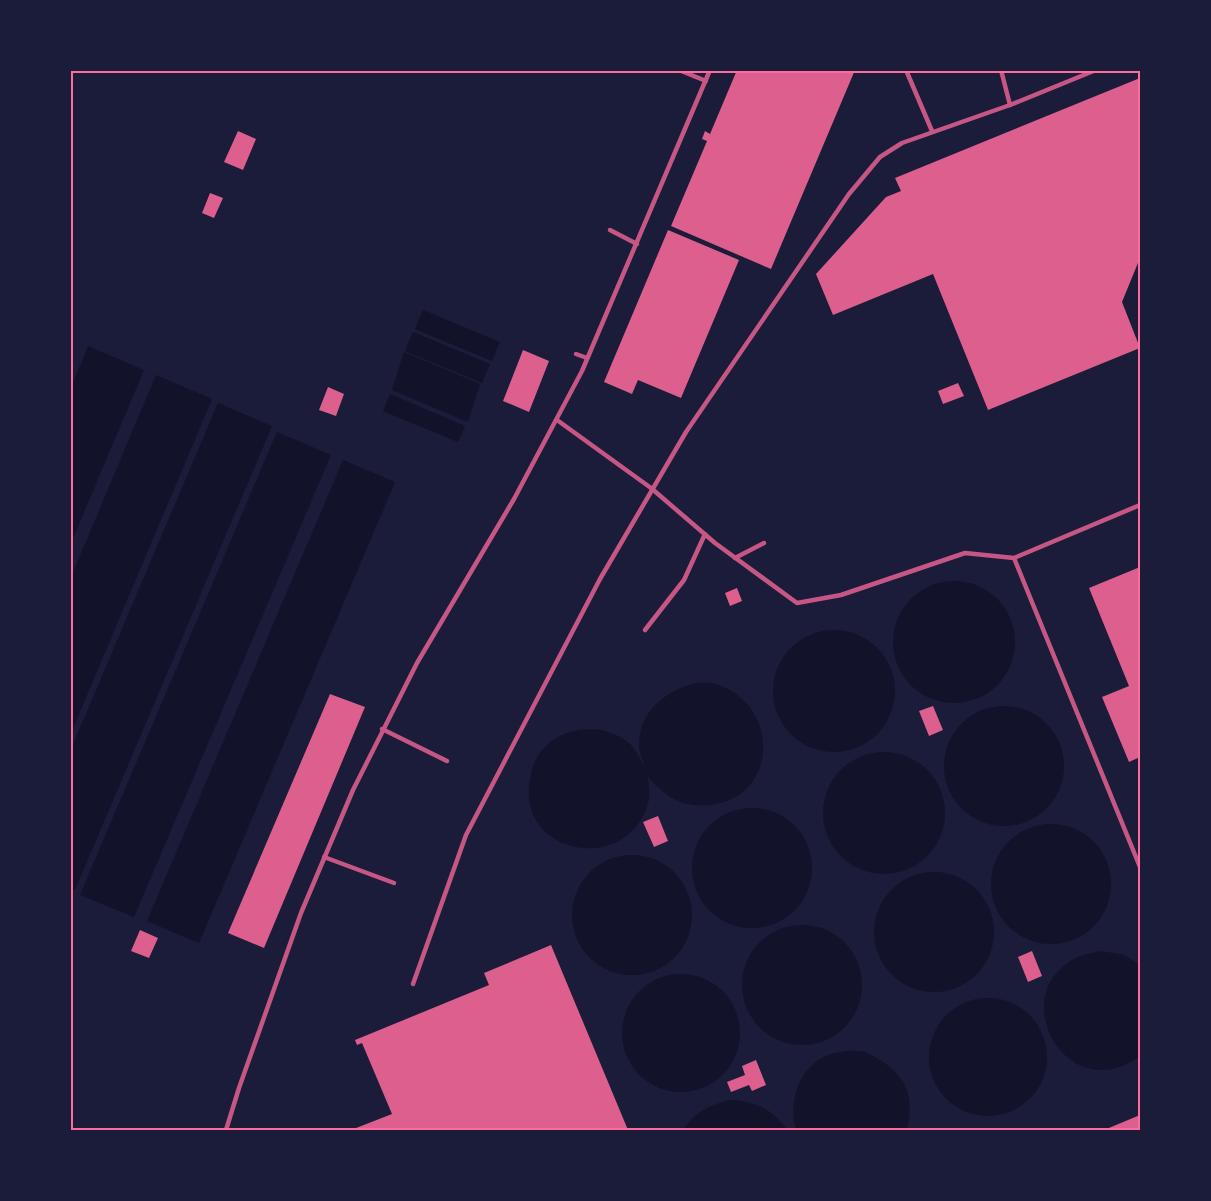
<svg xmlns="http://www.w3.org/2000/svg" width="1211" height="1201" font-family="'Alegreya Sans',sans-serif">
  <rect width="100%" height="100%" fill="#1b1b3a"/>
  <!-- water -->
  <g fill="#12122b">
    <polygon points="423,310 500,342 492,361 415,329"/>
    <polygon points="413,332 490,364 482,383 405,351"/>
    <polygon points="88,346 144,370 71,543 71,388"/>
    <polygon points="404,352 480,384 468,422 392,390"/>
    <polygon points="156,375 212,399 71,733 71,577"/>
    <polygon points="390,394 465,426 458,442 383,411"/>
    <polygon points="218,403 272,426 75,890 70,888 71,749"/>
    <polygon points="277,432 331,455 134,917 80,895"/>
    <polygon points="343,460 395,482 199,943 147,921"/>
    <circle cx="954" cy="642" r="61"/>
    <circle cx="834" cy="691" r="61"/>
    <path d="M696 683C703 683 712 682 718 685 781 706 778 798 710 805 682 808 665 797 648 776 648 784 651 794 648 803 627 877 515 854 530 779 532 767 536 756 545 747 567 724 609 723 632 746 637 751 640 760 644 765 643 759 639 752 639 746 639 711 665 691 696 683Z"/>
    <circle cx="1004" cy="766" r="60"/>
    <circle cx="884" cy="813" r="61"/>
    <circle cx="752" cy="868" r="60"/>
    <circle cx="1051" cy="884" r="60"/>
    <circle cx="632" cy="915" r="60"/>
    <circle cx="934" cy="932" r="60"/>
    <circle cx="802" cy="985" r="60"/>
    <path d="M1101 951 1124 955 1140 965V1056C1067 1110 1002 993 1078 957 1085 954 1094 953 1101 951Z"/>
    <circle cx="681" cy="1033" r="59"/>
    <circle cx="988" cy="1057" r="59"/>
    <path d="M863 1051C900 1068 917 1089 907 1130H796C787 1098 802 1057 840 1052 847 1050 856 1051 863 1051Z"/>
    <path d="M729 1100C754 1101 773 1109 787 1130H683C695 1112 708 1106 729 1100Z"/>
  </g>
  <!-- building -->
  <g fill="#dd5f8e">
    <polygon points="737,70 855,70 771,269 671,226 707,141 702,139 705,131 710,134"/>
    <polygon points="1140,78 1140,258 1122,302 1140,348 988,410 933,274 833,315 816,274 886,197 901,191 895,178"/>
    <polygon points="238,131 256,139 243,170 224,162"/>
    <polygon points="210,193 223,198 214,218 202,213"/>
    <polygon points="668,230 739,260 681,398 638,380 632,394 604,382"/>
    <polygon points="523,350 549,361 529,412 503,401"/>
    <polygon points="958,383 964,396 943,404 938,391"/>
    <polygon points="328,387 344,394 336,416 319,410"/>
    <polygon points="1140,567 1140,757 1129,762 1102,697 1129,686 1089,588"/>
    <polygon points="737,588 742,601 730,606 725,593"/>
    <polygon points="330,694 365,707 264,948 228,933"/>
    <polygon points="933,706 943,730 929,736 919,711"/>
    <polygon points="658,816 668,841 654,847 643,822"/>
    <polygon points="140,930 158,938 149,958 131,951"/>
    <polygon points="551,945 628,1130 351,1130 392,1114 362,1043 357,1045 355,1040 489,985 484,973"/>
    <polygon points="1032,951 1042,976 1028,982 1018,957"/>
    <polygon points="756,1060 766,1085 752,1091 749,1085 731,1092 727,1082 745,1075 742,1066"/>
    <polygon points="1140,1115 1140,1130 1104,1130"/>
  </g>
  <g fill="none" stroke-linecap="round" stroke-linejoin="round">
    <!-- service -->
    <g stroke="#c65784" stroke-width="4.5">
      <polyline points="679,70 706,81"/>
      <polyline points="906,70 932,131"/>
      <polyline points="1001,70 1010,105"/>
      <polyline points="610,230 637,244"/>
      <polyline points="576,354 587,358"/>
      <polyline points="557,420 651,488 715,543 797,603 841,595 965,553 1014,558 1140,505"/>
      <polyline points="735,558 764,543"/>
      <polyline points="1014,558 1140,867"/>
      <polyline points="645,630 684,580 705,534"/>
      <polyline points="382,729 447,761"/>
      <polyline points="324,857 394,883"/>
      <polyline points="413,984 466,835 600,579 686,432 849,194 880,157 902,143 1010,105 1096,70"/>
      <polyline points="226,1130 239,1088 301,913 353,790 417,663 514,499 582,371 710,70"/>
    </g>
  </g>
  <!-- border -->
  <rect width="1211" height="1201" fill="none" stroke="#1b1b3a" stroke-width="144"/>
  <rect x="72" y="72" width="1067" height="1057" fill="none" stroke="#ff6b9d" stroke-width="2"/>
</svg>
